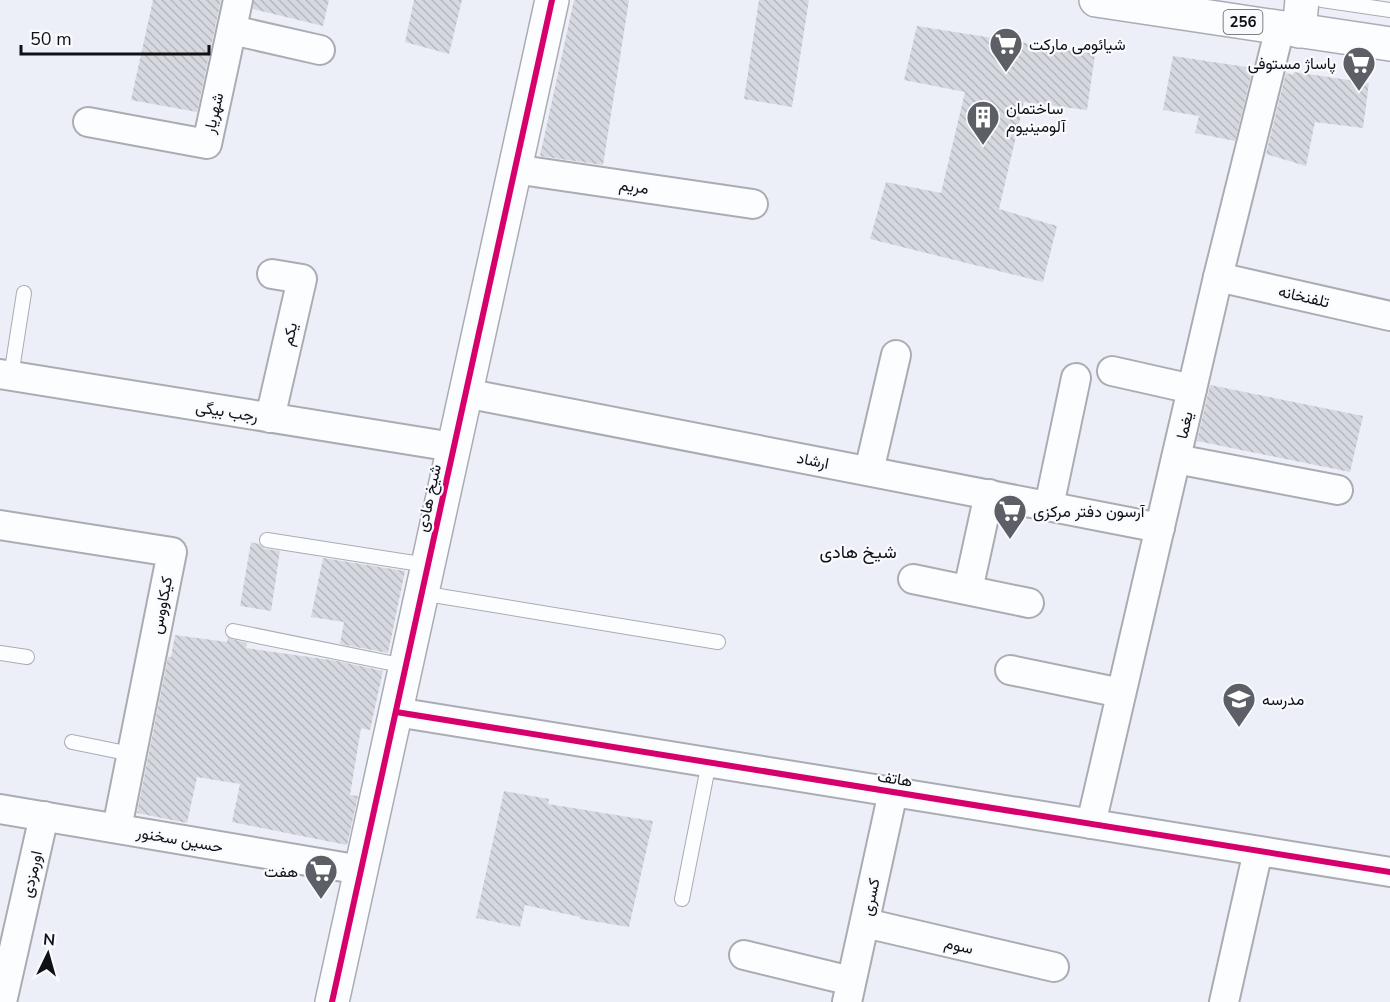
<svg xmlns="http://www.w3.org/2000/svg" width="1390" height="1002" font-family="'Nunito Sans',Vazirmatn,sans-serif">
  <defs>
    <pattern id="building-back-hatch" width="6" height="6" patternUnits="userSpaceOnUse" patternTransform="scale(1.5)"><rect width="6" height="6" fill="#d6d8e0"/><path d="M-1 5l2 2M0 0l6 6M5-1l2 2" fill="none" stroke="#b7b8bf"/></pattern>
  </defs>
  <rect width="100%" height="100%" fill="#edeff8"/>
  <!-- building -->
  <g fill="url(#building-back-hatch)">
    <polygon points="153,0 221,0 197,112 131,100"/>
    <polygon points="254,0 329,0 323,26 253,9"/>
    <polygon points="414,0 462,0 449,54 405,42"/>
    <polygon points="574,0 629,0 603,165 540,156"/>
    <polygon points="759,0 809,0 792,107 744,99"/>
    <polygon points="917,26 1095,54 1087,110 1024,102 999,209 1057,226 1043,282 870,239 886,182 941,193 965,92 904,80"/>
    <polygon points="1173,56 1253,68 1235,141 1195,133 1199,116 1163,110"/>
    <polygon points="1294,72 1369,83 1363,128 1315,122 1306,166 1266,154 1286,73 1293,75"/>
    <polygon points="1210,385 1363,416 1350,472 1197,441"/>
    <polygon points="251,542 259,544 265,549 280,551 271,611 240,606"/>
    <polygon points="323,558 405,571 388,653 340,644 344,622 311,617"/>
    <polygon points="175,635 227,642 228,638 247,643 246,648 337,661 383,671 370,730 361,728 350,795 358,796 347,845 232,822 240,784 197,777 187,823 137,813 168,657 171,657"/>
    <polygon points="504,791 549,799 548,804 653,821 629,927 580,919 580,917 525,905 520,927 476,918"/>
  </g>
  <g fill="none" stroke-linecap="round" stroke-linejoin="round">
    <defs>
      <g id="lane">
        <polyline points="1322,0 1390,10"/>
        <polyline points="11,376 24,293"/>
        <polyline points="267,540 427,565"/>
        <polyline points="421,593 718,642"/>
        <polyline points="233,631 405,666"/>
        <polyline points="0,653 27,657"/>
        <polyline points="72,742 131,754"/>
        <polyline points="682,899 709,762"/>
      </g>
      <g id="street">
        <polyline points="232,30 320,50"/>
        <polyline points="88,122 207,144 238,0"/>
        <polyline points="514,169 753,204"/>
        <polyline points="1218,277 1390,316"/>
        <polyline points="1112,371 1192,389"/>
        <polyline points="0,374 453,447"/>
        <polyline points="465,393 1160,528"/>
        <polyline points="270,418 302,279 272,274"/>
        <polyline points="1176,459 1338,490"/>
        <polyline points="869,471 896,355"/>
        <polyline points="1049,506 1076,378"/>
        <polyline points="0,525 172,552 117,828"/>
        <polyline points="913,579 1029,603"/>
        <polyline points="968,590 989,494"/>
        <polyline points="1010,670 1121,693"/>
        <polyline points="396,712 1390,872"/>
        <polyline points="0,809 361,870"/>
        <polyline points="1091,824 1218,277 1280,28"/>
        <polyline points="865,923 1054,967"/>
        <polyline points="744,955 851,981"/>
        <polyline points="2,1002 44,816"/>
        <polyline points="847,1002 893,792"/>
        <polyline points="1224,1002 1258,851"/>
      </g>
      <polyline id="secondary" points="332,1002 552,0"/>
      <g id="primary">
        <polyline points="1096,0 1390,44"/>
        <polyline points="1299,31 1302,0"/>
      </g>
    </defs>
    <!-- lane casing -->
    <use href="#lane" stroke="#abacb3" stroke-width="16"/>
    <!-- street casing -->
    <use href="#street" stroke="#abacb3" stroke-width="32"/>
    <!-- secondary casing -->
    <use href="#secondary" stroke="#abacb3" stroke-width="36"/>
    <!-- primary casing -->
    <use href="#primary" stroke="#abacb3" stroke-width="36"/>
    <!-- lane -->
    <use href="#lane" stroke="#fcfdfe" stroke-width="14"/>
    <!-- street -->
    <use href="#street" stroke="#fcfdfe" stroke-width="28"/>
    <!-- secondary -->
    <use href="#secondary" stroke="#fcfdfe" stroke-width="33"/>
    <!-- primary -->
    <use href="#primary" stroke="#fcfdfe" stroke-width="33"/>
    <defs>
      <g id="cycleway">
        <polyline points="396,712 1390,872"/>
        <polyline points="332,1002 552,0"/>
      </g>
    </defs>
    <!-- cycleway casing -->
    <use href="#cycleway" stroke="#f9fafe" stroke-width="10"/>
    <!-- cycleway -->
    <use href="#cycleway" stroke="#d6006c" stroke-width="6"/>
  </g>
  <!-- icons -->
  <defs>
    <symbol id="supermarket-pin" viewBox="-11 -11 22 30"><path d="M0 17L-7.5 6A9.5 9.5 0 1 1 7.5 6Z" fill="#5d5f66" stroke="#f9fafe"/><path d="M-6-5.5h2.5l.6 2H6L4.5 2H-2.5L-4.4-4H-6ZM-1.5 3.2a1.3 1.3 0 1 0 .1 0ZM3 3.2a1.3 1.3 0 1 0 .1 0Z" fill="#fff"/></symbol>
    <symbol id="building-pin" viewBox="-11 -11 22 30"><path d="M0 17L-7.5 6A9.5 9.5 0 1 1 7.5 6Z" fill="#5d5f66" stroke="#f9fafe"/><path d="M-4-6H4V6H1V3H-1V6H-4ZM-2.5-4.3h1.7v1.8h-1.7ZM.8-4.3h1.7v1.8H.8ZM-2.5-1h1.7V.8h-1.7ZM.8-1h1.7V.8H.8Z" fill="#fff"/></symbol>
    <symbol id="school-pin" viewBox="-11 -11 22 30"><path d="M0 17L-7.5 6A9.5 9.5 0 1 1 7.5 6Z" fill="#5d5f66" stroke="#f9fafe"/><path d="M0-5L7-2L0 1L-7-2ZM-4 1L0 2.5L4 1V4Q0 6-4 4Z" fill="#fff"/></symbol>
  </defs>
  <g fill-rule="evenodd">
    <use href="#supermarket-pin" x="987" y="25" width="38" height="52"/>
    <use href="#supermarket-pin" x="1340" y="44" width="38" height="52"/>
    <use href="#building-pin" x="964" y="98" width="38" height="52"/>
    <use href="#supermarket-pin" x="991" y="492" width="38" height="52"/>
    <use href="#school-pin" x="1220" y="680" width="38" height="52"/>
    <use href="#supermarket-pin" x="302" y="852" width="38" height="52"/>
  </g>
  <g text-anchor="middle" stroke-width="4.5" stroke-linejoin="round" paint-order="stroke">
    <!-- shield labels -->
    <rect fill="#f9fafe" stroke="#56575c" stroke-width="1.5" x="1223.5" y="10" width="39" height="24" rx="4.5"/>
    <g font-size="15" font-weight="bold" fill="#101117">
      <text x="1243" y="27">256</text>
    </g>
    <!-- poi labels -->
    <g font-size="16" fill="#101117" stroke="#f9fafe" text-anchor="start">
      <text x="1029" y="50">شیائومی مارکت</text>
      <text x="1336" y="69" text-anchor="end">پاساژ مستوفی</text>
      <text x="1006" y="114">ساختمان<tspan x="1006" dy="18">آلومینیوم</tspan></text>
      <text x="1033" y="517">آرسون دفتر مرکزی</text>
      <text x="1262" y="705">مدرسه</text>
      <text x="298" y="877" text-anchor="end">هفت</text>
    </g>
    <!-- street labels -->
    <g font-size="16" fill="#101117" stroke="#f9fafe">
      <text transform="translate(213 113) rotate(-77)" y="6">شهریار</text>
      <text transform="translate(634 186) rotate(8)" y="6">مریم</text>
      <text transform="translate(1304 296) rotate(13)" y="6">تلفنخانه</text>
      <text transform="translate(289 334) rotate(-77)" y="6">یکم</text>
      <text transform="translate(227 411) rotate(9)" y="6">رجب بیگی</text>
      <text transform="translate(1184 425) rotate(-77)" y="6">یغما</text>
      <text transform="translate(813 460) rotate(11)" y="6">ارشاد</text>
      <text transform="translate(428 498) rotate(-78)" y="6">شیخ هادی</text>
      <text transform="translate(161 605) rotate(-79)" y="6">کیکاووس</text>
      <text transform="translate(895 778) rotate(9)" y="6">هاتف</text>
      <text transform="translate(180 839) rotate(10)" y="6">حسین سخنور</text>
      <text transform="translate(31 874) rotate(-77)" y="6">اورمزدی</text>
      <text transform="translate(870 897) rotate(-78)" y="6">کسری</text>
      <text transform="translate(959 945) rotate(13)" y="6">سوم</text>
    </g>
    <!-- neighbourhood labels -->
    <g font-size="18" fill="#101117" stroke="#f9fafe">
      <text x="858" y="558">شیخ هادی</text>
    </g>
  </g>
  <!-- north arrow -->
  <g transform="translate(48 954) rotate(5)" stroke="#f9fafe" stroke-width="4.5" paint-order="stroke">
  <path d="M0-4.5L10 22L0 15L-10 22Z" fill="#101117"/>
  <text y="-9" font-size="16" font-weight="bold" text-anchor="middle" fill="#101117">N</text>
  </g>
  <!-- scale -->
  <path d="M21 45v9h188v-9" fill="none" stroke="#101117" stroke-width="3"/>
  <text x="30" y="45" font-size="18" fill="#101117" stroke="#f9fafe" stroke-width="4.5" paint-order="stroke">50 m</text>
</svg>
